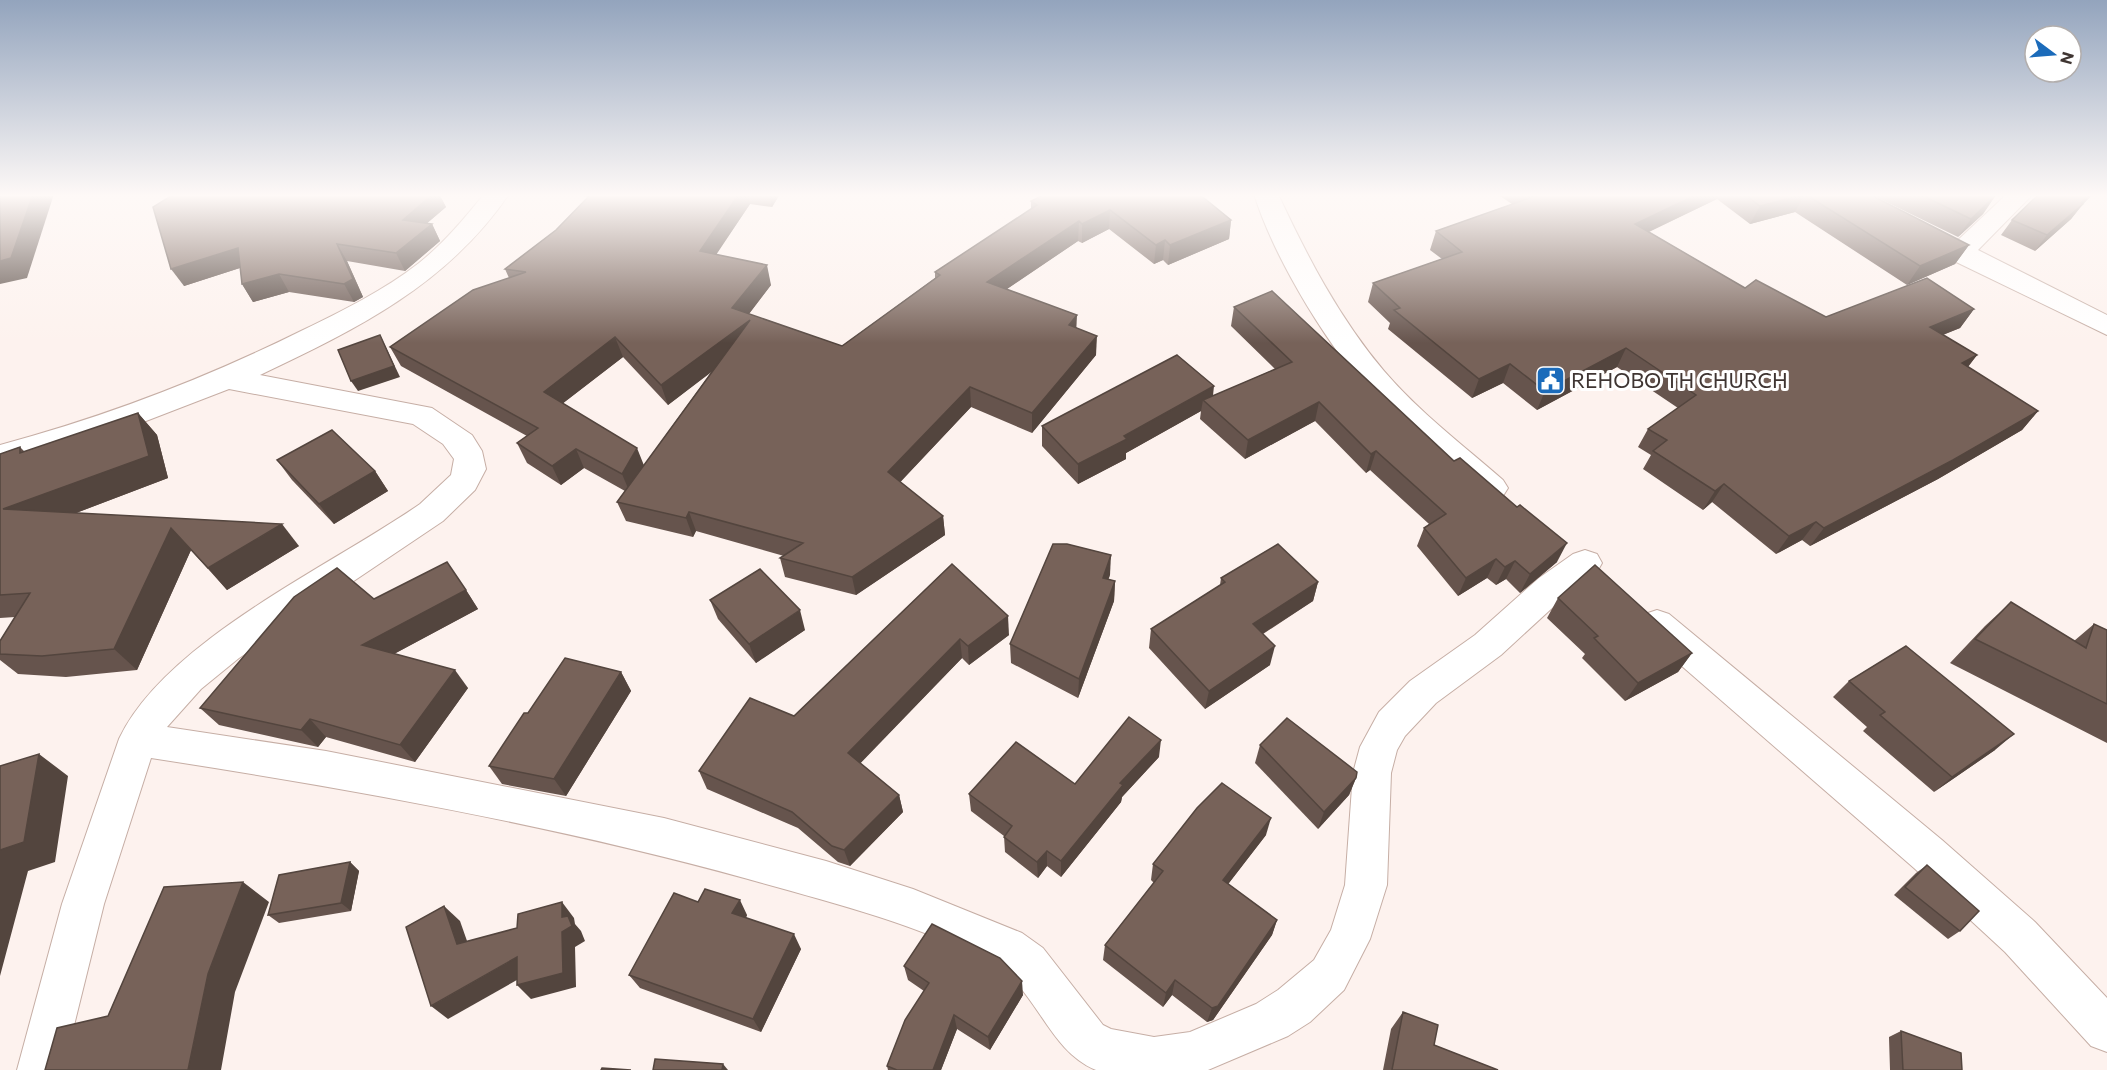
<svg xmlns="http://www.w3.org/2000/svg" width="2107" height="1070" font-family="Commissioner,sans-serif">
  <rect width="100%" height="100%" fill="#fdf2ee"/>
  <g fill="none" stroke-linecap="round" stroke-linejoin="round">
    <defs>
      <g id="street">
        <path d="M484 194H509C447 285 357 329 260 375L432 408 472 435 482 451 486 469 475 490 443 521 239 658 201 689 167 727 326 751 664 818 826 861 913 889 1022 933 1043 948 1103 1025 1111 1029 1154 1037 1190 1032 1256 1004 1278 990 1314 960 1331 930 1345 885 1353 773 1360 747 1379 712 1410 681 1475 635 1539 578 1573 554 1585 550 1597 554 1602 563 1597 572 1563 598 1501 655 1436 703 1405 736 1397 750 1391 773 1387 885 1370 939 1344 990 1310 1022 1288 1036 1208 1070H1096C1047 1050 1037 987 990 962 915 923 830 902 748 879 552 825 352 789 151 758L104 904 63 1070H17L62 904 119 739C165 641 331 566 420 504L451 475 454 459 443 444 413 424 229 389 133 426 0 467V445C104 417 204 379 301 331 342 311 383 291 419 263 444 243 465 218 484 194Z"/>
        <path d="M1254 194H1278C1307 256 1339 318 1384 371 1419 412 1463 445 1503 480L1508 488 1503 496 1492 500 1481 496C1447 466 1411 437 1380 404 1331 352 1275 261 1254 194Z"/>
        <polygon points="1835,194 1866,194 1958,240 2007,194 2033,194 1978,250 2107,315 2107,335 1950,259 1838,199"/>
        <polygon points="1657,610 1669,614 1942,840 2035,922 2107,998 2107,1052 2091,1046 2005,952 1914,868 1645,634 1639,624 1645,614"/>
      </g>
    </defs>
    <!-- street casing -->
    <use href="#street" stroke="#c6aea5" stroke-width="2"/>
    <!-- street -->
    <use href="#street" fill="#fff" fill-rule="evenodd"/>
  </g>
  <!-- wall -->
  <g fill="#66544d" fill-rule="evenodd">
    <polygon points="174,194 439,194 446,207 427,223 432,224 440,241 405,271 347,261 363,297 354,302 289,292 253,302 242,284 240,268 184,286"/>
    <path d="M578 194H780L772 207 750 204 716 254 771 285 749 314 842 346 935 278V272L1031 210V201L1231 220 1229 239 1168 265 1163 260 1154 264 1109 229 1082 243 1078 241 1007 289 1077 328 1096 355 1032 433 971 407 900 482 943 516 945 535 856 595 785 577 780 558 784 556 696 531 693 537 626 521 617 502 625 491 584 468 561 485 527 463 517 443 527 436 401 366 390 347 509 278 505 269 556 230 588 197 579 195ZM623 357 668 405 712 371 644 465 563 403Z"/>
    <polygon points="1497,194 1869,194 1969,245 1955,264 1907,285 1795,212 1750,224 1717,199 1649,232 1745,288 1826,317 1974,309 1960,328 1943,335 1977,355 1968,367 2038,411 2022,430 1938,479 1810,546 1802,540 1776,554 1712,502 1703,510 1643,469 1651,455 1638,447 1648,429 1678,408 1617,367 1537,410 1503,383 1472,398 1388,329 1390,323 1368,302 1373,283 1442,259 1430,250 1436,231 1512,204"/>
    <polygon points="1870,194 1996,194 1983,214 1958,237"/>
    <polygon points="2039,194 2093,194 2083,204 2071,219 2035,251 2001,235 2012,220"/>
    <polygon points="1234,307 1557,562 1520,593 1506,579 1496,585 1487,578 1458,596 1417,546 1424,528 1429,524 1370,470 1366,473 1315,421 1245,459 1200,419 1201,411 1126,453 1126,459 1078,484 1042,446 1042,426 1213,396 1275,369 1231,326"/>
    <polygon points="138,413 157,435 168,478 76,513 299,546 227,590 191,550 137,670 66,677 18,674 0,660 0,641 15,617 0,618 0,454 20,447 25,452"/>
    <polygon points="277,460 375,471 388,491 334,524 292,480"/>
    <polygon points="952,564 1009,635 969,665 962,658 860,763 899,795 903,812 850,866 838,862 798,828 707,789 699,771 794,716"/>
    <polygon points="1110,575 1108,579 1115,581 1114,601 1078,698 1011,663 1010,644"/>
    <polygon points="1221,578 1318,582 1313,601 1263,634 1270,665 1205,709 1149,648 1151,629 1220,585"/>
    <polygon points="466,590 478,609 394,654 468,688 415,762 326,737 318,747 219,725 200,708 374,599"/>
    <polygon points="1558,598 1692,653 1678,672 1625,701 1582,658 1585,654 1547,618"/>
    <polygon points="710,600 805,630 756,663 718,619"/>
    <polygon points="2011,602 2074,641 2094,624 2107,630 2107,743 1950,663 1985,626"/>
    <polygon points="621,672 631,691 566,796 502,784 489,766 528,713"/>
    <polygon points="1849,681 1995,750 1934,792 1863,731 1867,727 1833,697"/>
    <polygon points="1260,745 1356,778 1349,795 1318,829 1255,763"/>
    <polygon points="1159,757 1122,797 1121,802 1061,877 1047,866 1038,878 1005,852 1004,836 971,811 969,794 1075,784"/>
    <polygon points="1266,835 1228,884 1277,920 1272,935 1213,1020 1207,1022 1172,995 1163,1007 1103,960 1105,945 1154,883 1151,880 1153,864"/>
    <polygon points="350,862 359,871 351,911 279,923 268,915"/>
    <polygon points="1927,865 1960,931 1948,939 1894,895 1916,873"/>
    <polygon points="698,902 747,915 746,918 801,949 761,1032 640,988 629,975"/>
    <polygon points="904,966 1023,995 990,1050 957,1029 941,1070 888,1070 887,1066 924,991 908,980"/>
    <polygon points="1403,1012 1434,1045 1498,1070 1383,1070 1391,1029"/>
    <polygon points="1901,1031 1962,1070 1890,1070 1889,1037"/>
  </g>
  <!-- shaded-wall -->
  <g fill="#53453e">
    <polygon points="33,194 54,194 27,278 0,284 0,261"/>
    <polygon points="433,194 439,194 446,207 411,237 403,220"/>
    <polygon points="739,194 748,194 750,204 706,270 700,251"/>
    <polygon points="769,194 780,194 772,207"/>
    <polygon points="1698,194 1719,194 1717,199 1627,242 1635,224"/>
    <polygon points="1805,194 1795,212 1750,224 1760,206"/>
    <polygon points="2090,194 2093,194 2083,204 2071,219 2035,251 2047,235"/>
    <polygon points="1996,195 1983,214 1958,237 1971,219"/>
    <polygon points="1110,210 1109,229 1082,243 1082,224"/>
    <polygon points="1231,220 1229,239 1168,265 1170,245"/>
    <polygon points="1079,221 1078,241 989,301 987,282"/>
    <polygon points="432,224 440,241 405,271 396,253"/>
    <polygon points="1165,240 1163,260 1154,264 1156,245"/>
    <polygon points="337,244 347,261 363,297 354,302 344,284"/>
    <polygon points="1969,245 1955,264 1907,285 1920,266"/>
    <polygon points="238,248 249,265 184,286 171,269"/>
    <polygon points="767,265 771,285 738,328 732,308"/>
    <polygon points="279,274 289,292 253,302 242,284"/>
    <polygon points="1974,309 1960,328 1916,345 1930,327"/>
    <polygon points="1077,315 1076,335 1069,325"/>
    <polygon points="750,320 755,339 668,405 661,385"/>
    <polygon points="380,335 400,377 358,391 351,381"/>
    <polygon points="1097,336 1096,355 1032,433 1032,413"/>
    <polygon points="615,337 623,357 553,411 544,392"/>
    <polygon points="1626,348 1617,367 1537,410 1545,391"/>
    <polygon points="1977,355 1962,374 1962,363"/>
    <polygon points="1510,364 1503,383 1472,398 1479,379"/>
    <polygon points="1214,386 1212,405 1203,400 1201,411 1126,453 1126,459 1078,484 1078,464 1124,436"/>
    <polygon points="970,387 971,407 891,492 888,472"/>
    <polygon points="1319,402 1315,421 1245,459 1248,440"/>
    <polygon points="2038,411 2022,430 1938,479 1810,546 1824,528"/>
    <polygon points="138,413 157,435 168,478 26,532 3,509"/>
    <polygon points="637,448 645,468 630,493 622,474"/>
    <polygon points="576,449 584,468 561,485 552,466"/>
    <polygon points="1376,451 1370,470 1366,473 1371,454"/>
    <polygon points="375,471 388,491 334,524 319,504"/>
    <polygon points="1724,484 1712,502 1703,510 1715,491"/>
    <polygon points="689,512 696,531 693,537 686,518"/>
    <polygon points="943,516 945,535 856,595 852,577"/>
    <polygon points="1816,522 1802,540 1776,554 1789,536"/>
    <polygon points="282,524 299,546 227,590 208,568"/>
    <polygon points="171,528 191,550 137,670 114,649"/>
    <polygon points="1567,543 1557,562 1520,593 1530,574"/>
    <polygon points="1111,555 1110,575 1102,598 1103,578"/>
    <polygon points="1496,559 1487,578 1458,596 1466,578"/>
    <polygon points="1515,561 1506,579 1496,585 1505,567"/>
    <polygon points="1115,581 1114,601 1078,698 1079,679"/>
    <polygon points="1318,582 1313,601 1248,643 1253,624"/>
    <polygon points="466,590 478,609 377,663 362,645"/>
    <polygon points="800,610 805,630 756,663 749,644"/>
    <polygon points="1008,616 1009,635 969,665 968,646"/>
    <polygon points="960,639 962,658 853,771 848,753"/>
    <polygon points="1275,646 1270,665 1205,709 1209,691"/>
    <polygon points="1692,653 1678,672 1625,701 1638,683"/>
    <polygon points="455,670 468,688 415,762 400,745"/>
    <polygon points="621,672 631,691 566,796 554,779"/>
    <polygon points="310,719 326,737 318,747 301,730"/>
    <polygon points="2014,734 1995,750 1934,792 1952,777"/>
    <polygon points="1161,740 1159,757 1122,797 1121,802 1061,877 1061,861 1120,783"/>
    <polygon points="39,754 68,776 55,862 28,871 0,976 0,850"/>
    <polygon points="1356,778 1349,795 1318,829 1324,812"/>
    <polygon points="899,795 903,812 850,866 844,850"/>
    <polygon points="1271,818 1266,835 1219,896 1223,880"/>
    <polygon points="1047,851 1047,866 1038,878 1037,862"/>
    <polygon points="350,862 359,871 351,911 341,903"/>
    <polygon points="243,882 269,902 235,992 221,1070 188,1070 208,974"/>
    <polygon points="740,900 747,915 740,928 732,913"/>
    <polygon points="562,902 574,918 575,924 581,931 585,941 575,947 576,987 531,999 517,985 562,917"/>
    <polygon points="444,906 460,921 473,958 457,944"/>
    <polygon points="1277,920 1272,935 1213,1020 1207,1022 1212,1008"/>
    <polygon points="794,934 801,949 761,1032 753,1019"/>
    <polygon points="517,957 531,972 448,1019 431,1006"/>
    <polygon points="1175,980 1172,995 1163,1007 1166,993"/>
    <polygon points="1022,981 1023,995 990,1050 988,1037"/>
    <polygon points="954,1015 957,1029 941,1070 933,1070"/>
    <polygon points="723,1064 728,1070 722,1070"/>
  </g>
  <!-- building -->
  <g fill="#776259" stroke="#53453e" stroke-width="1.5">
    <polygon points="0,194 33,194 11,258 0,261"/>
    <polygon points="174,194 433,194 403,220 432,224 396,253 337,244 353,279 344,284 279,274 242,284 238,248 171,269 153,207"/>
    <polygon points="591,194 739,194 700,251 767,265 732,308 842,346 940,275 935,272 1037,205 1031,201 1045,194 1199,194 1231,220 1170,245 1165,240 1156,245 1110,210 1082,224 1079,221 987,282 1077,315 1069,325 1097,336 1032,413 970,387 888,472 943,516 852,577 780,558 803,543 689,512 686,518 617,502 750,320 661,385 615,337 544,392 637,448 622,474 576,449 552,466 517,443 538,428 390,347 473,290 526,272 505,269 556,230"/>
    <polygon points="1532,194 1698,194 1635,224 1745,288 1756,280 1826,317 1927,278 1974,309 1930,327 1977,355 1962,363 2038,411 1953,460 1824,528 1816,522 1789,536 1724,484 1715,491 1653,451 1667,440 1648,429 1696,395 1626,348 1545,391 1510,364 1479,379 1394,310 1400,308 1373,283 1462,252 1436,231 1535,196"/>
    <polygon points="1744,194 1869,194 1969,245 1920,266 1805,194 1760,206"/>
    <polygon points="1919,194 1996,194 1996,195 1971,219"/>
    <polygon points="2039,194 2090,194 2081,203 2083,204 2047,235 2012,220"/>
    <polygon points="1272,291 1454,461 1460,458 1517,507 1520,505 1567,543 1530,574 1515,561 1505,567 1496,559 1466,578 1424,528 1446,514 1376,451 1371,454 1319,402 1248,440 1203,400 1292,362 1234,307"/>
    <polygon points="380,335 394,366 351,381 338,350"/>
    <polygon points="1177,355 1214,386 1124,436 1127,439 1078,464 1042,426"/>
    <polygon points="138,413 149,456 3,509 282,524 208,568 171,528 114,649 42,656 0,654 0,641 30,593 0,595 0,454 20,447 20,453"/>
    <polygon points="332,430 375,471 319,504 277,460"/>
    <polygon points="1053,544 1067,544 1111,555 1103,578 1115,581 1079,679 1010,644"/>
    <polygon points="1278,544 1318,582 1253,624 1275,646 1209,691 1151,629 1225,582 1221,578"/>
    <polygon points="447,562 466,590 362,645 455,670 400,745 310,719 301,730 200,708 294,597 337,568 374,599"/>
    <polygon points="952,564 1008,616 968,646 960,639 848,753 899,795 844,850 832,846 792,812 699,771 750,698 794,716"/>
    <polygon points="1595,565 1692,653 1638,683 1594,638 1598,636 1558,598"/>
    <polygon points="760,569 800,610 749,644 710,600"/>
    <polygon points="2011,602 2086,648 2094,624 2107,630 2107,704 1975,639"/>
    <polygon points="1906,646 2014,734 1952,777 1880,715 1885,712 1849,681"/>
    <polygon points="565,658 621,672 554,779 489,766 524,713 528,713"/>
    <polygon points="1129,717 1161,740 1120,783 1123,785 1061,861 1047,851 1037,862 1004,837 1012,826 969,794 1016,742 1075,784"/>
    <polygon points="1287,718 1357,772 1356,778 1324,812 1260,745"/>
    <polygon points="39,754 24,842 0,850 0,766"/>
    <polygon points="1222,783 1271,818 1223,880 1277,920 1218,1006 1212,1008 1175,980 1166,993 1105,945 1163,871 1153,864 1197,808"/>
    <polygon points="350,862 341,903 268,915 279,875"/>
    <polygon points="1927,865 1979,911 1960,931 1905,887"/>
    <polygon points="243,882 208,974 188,1070 45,1070 57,1028 108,1016 164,887"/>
    <polygon points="705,889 740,900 732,913 794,934 753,1019 629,975 674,893 698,902"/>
    <polygon points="562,902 562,917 568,916 572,926 562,932 563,973 517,985 517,957 431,1006 406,927 444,906 457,944 517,928 518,914"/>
    <polygon points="932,924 1000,958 1022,981 988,1037 954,1015 933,1070 897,1070 887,1066 905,1020 929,983 904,966"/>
    <polygon points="1403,1012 1438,1025 1434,1045 1498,1070 1392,1070"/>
    <polygon points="1901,1031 1961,1053 1962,1070 1903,1070"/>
    <polygon points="655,1059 723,1064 722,1070 653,1070"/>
    <polygon points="602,1068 631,1070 601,1070"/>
  </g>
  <!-- sky -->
  <linearGradient id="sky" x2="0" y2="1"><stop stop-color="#93a4bd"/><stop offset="0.57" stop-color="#fef9f7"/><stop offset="1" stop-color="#fef9f7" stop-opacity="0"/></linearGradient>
  <rect width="2107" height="343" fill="url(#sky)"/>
  <!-- icons -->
  <defs>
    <symbol id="civic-square" viewBox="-11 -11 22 22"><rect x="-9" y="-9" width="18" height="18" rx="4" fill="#1b6bba" stroke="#fff"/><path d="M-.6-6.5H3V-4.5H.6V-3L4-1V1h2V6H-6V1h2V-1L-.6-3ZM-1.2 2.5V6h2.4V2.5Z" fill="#fff"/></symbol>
  </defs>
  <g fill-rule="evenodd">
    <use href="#civic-square" x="1534" y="364" width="33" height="33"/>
  </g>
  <g text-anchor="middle" stroke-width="6" stroke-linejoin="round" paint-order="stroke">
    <!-- poi labels -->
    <g font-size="21" fill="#3f3532" stroke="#fff" text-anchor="start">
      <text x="1571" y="388">REHOBO TH CHURCH</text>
    </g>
  </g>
  <!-- north arrow -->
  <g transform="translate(2053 54) rotate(106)"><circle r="28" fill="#ffffff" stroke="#b2aead" stroke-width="1.5"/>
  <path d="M0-4.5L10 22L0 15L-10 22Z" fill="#1b6bba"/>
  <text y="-9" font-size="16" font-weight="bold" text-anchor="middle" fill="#3f3532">N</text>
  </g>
</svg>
